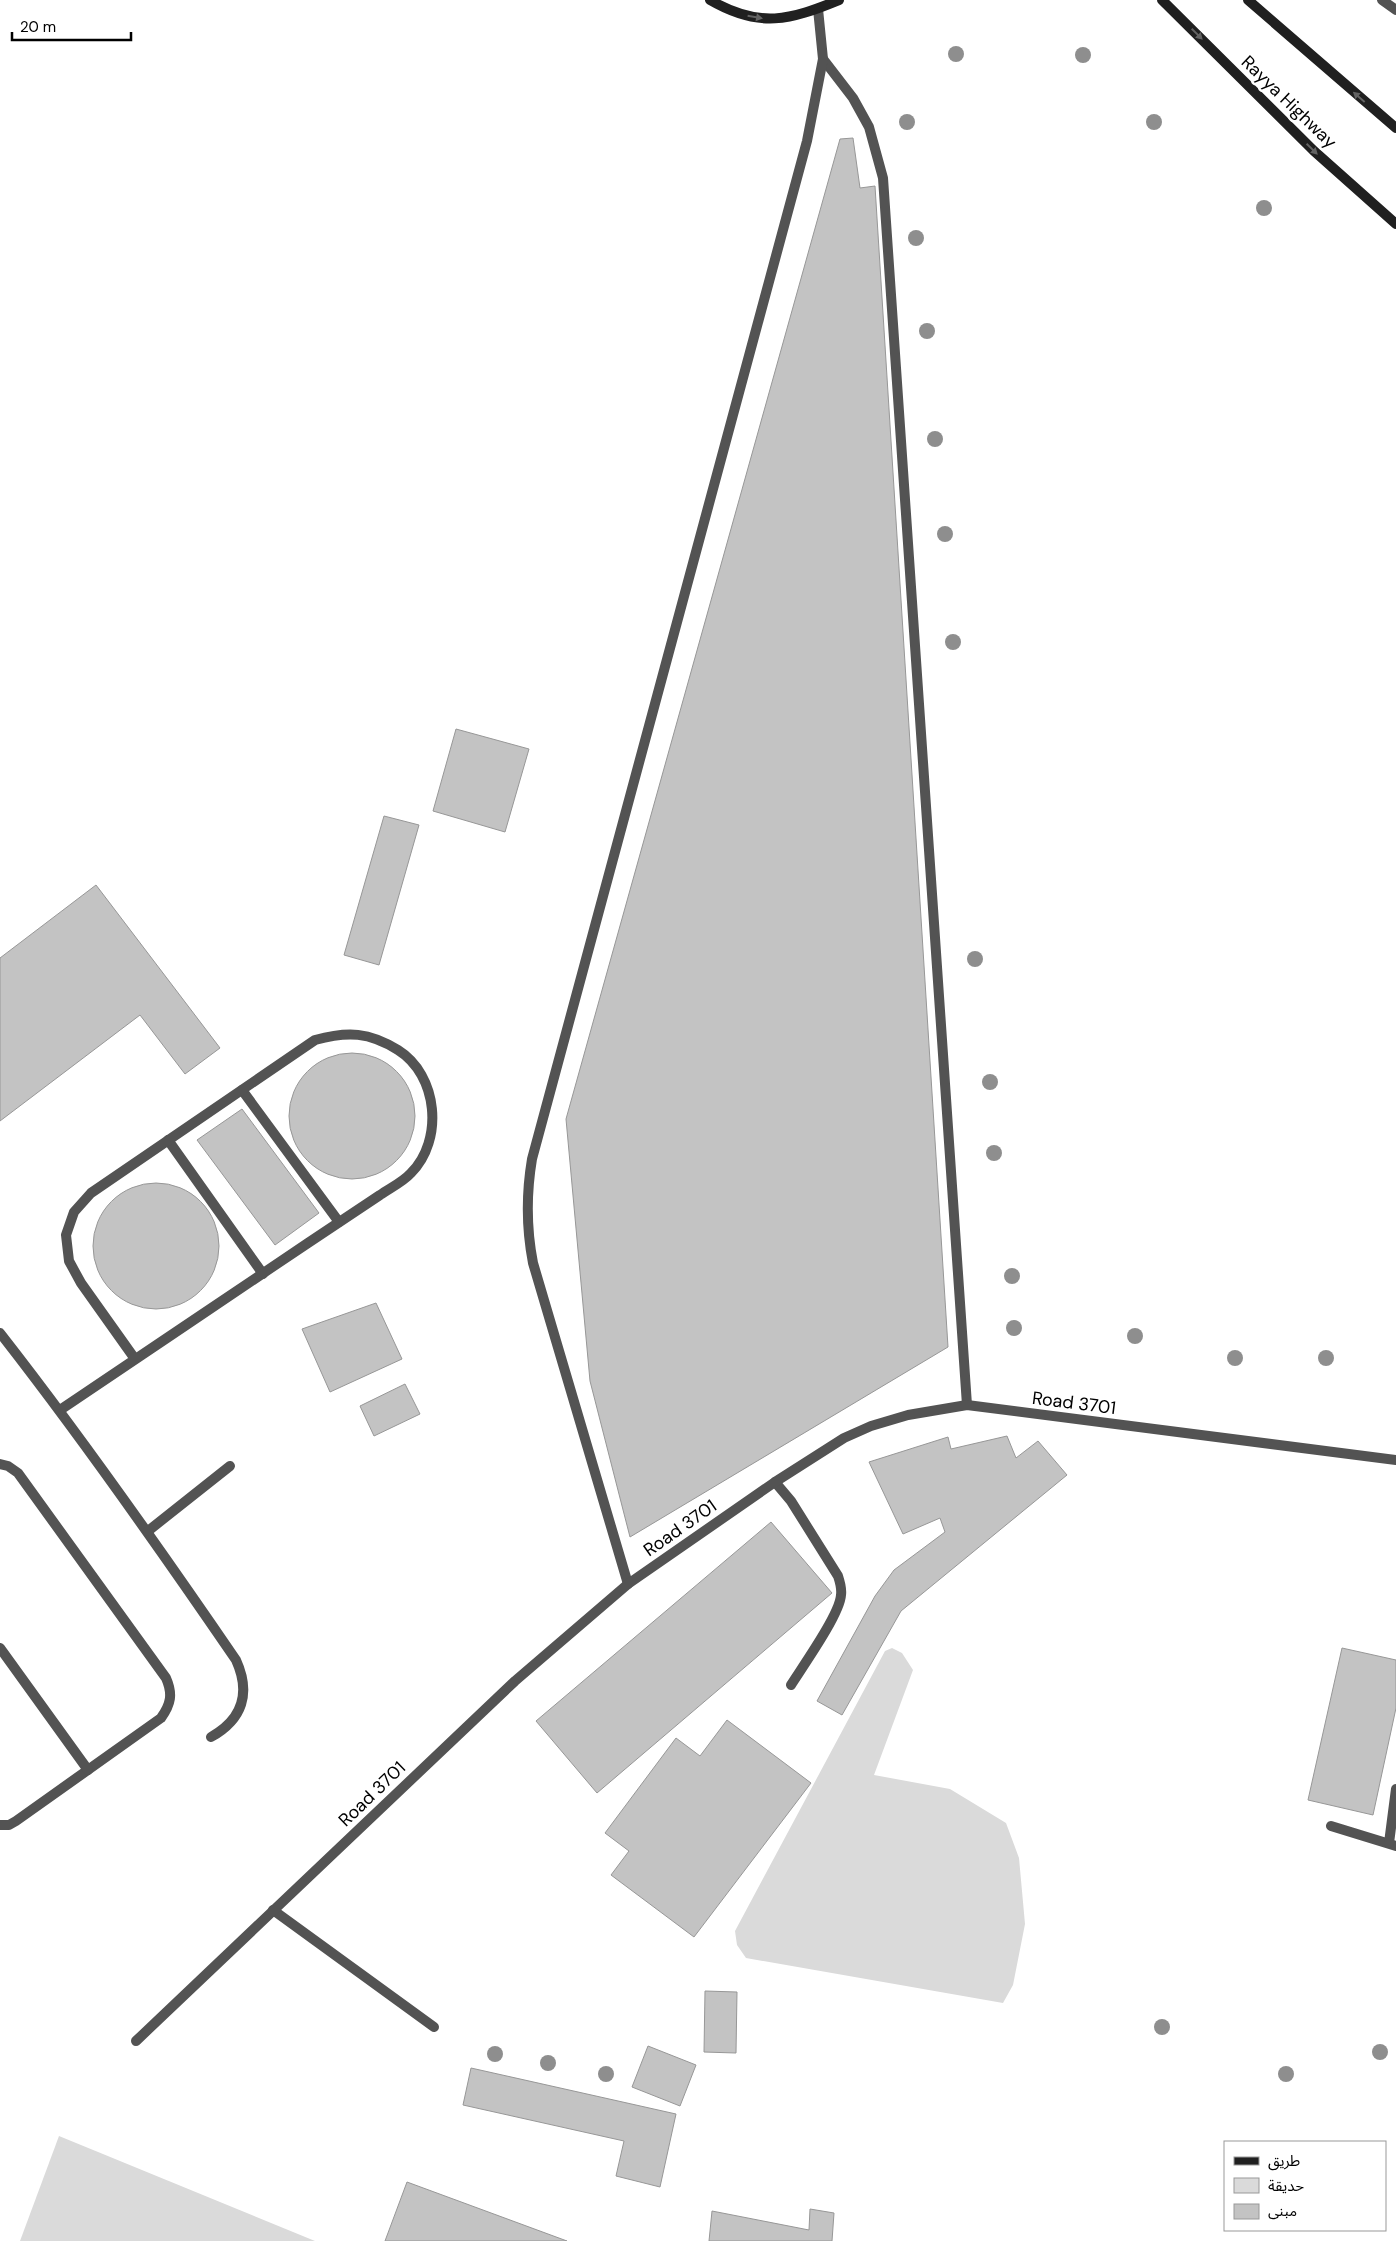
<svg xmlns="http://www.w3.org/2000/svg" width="1396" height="2241" font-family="'DM Sans','Noto Sans Arabic',sans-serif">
  <rect width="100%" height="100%" fill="#fff"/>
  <!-- green -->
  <g fill="#dadada">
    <polygon points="892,1648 902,1653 913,1670 874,1775 950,1789 1006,1823 1019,1858 1025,1924 1013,1985 1003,2003 746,1958 737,1945 735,1931 885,1651"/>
    <polygon points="59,2136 315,2241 20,2241"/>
  </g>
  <!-- building -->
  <g fill="#c3c3c3" stroke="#979797">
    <polygon points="853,138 860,188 875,186 948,1347 630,1537 590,1381 566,1119 840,139"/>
    <polygon points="456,729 529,749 505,832 433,811"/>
    <polygon points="384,816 419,825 379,965 344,955"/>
    <polygon points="96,885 220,1048 185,1074 140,1015 0,1121 0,958"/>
    <circle cx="352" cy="1116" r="63"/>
    <polygon points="242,1109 319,1213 275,1245 197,1140"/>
    <circle cx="156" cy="1246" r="63"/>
    <polygon points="376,1303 402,1359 330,1392 302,1329"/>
    <polygon points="405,1384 420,1414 374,1436 360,1406"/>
    <polygon points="1007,1436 1016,1458 1038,1441 1067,1475 901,1611 842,1715 817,1701 875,1596 894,1570 945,1532 940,1518 903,1534 869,1462 948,1437 951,1449"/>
    <polygon points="771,1522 832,1593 597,1793 536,1721"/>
    <polygon points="1342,1648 1396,1660 1396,1708 1373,1815 1308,1800"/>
    <polygon points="727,1720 811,1783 694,1937 611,1875 629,1851 605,1833 676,1738 700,1756"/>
    <polygon points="705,1991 737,1992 736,2053 704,2052"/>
    <polygon points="648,2046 696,2065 680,2106 632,2087"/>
    <polygon points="471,2068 676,2114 660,2187 616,2176 624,2141 463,2105"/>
    <polygon points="407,2182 567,2241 385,2241"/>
    <polygon points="810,2209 834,2213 832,2241 709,2241 712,2211 809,2230"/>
  </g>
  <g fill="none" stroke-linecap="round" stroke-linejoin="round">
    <!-- service -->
    <g stroke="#535353" stroke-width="10">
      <polyline points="1382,0 1396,10"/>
      <polyline points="242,1090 339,1222"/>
      <polyline points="168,1140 263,1274"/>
      <path d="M0 1333C83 1439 160 1549 236 1660 251 1693 243 1719 211 1737"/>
      <path d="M60 1410C143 1354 225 1299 308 1243 332 1227 356 1211 380 1195 390 1188 403 1182 411 1173 444 1140 438 1075 398 1050 369 1032 348 1031 315 1040L91 1193 74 1212 66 1235 69 1261 81 1283 135 1359"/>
      <path d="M0 1464 8 1466 18 1473 166 1678C173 1694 171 1704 161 1718L16 1821 9 1825H0"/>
      <path d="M775 1482 791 1501 838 1576C840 1582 842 1588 841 1595 840 1614 803 1666 791 1685"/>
      <polyline points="148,1531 230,1466"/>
      <polyline points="0,1648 88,1770"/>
      <polyline points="1331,1826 1396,1846"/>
      <polyline points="1389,1843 1396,1789"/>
      <polyline points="273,1910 434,2027"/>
    </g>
    <!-- minor -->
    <g stroke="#535353" stroke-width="10">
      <polyline points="823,59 853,98 869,127 883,178 967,1405"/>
      <path d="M628 1584 533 1263C526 1227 526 1195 532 1159L807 141 823 59 818 9"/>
      <polyline points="136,2041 515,1681 628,1584 775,1482 844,1438 871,1426 908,1415 967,1405 1396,1460"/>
    </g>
    <!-- secondary -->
    <g stroke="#202020" stroke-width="10">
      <path d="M710 0C760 29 790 20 839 0"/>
      <polyline points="1162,0 1314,151 1396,224"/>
      <polyline points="1248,0 1396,128"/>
    </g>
  </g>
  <!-- trees -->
  <g fill="#8e8e8e">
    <circle cx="956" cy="54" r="8"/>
    <circle cx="1083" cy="55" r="8"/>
    <circle cx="907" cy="122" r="8"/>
    <circle cx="1154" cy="122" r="8"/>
    <circle cx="1264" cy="208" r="8"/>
    <circle cx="916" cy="238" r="8"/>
    <circle cx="927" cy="331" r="8"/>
    <circle cx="935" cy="439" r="8"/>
    <circle cx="945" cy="534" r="8"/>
    <circle cx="953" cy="642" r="8"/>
    <circle cx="975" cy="959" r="8"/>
    <circle cx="990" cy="1082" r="8"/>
    <circle cx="994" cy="1153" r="8"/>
    <circle cx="1012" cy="1276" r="8"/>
    <circle cx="1014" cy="1328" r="8"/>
    <circle cx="1135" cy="1336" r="8"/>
    <circle cx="1235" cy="1358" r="8"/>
    <circle cx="1326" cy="1358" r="8"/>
    <circle cx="1162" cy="2027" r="8"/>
    <circle cx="1380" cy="2052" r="8"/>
    <circle cx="495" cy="2054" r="8"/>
    <circle cx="548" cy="2063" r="8"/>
    <circle cx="606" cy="2074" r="8"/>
    <circle cx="1286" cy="2074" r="8"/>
  </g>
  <!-- one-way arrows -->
  <defs><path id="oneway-solid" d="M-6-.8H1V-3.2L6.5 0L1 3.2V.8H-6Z" transform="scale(1.25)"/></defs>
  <g fill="#636363">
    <use href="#oneway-solid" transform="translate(755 17) rotate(10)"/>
    <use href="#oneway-solid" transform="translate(1197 34) rotate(45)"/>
    <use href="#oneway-solid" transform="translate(1359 97) rotate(-139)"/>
    <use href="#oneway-solid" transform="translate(1312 149) rotate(44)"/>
  </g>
  <g text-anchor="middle" stroke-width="5" stroke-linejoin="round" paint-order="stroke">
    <!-- street labels -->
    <g font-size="18" fill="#000" stroke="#fff">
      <text transform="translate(1289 102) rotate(44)" y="6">Rayya Highway</text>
      <text transform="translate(1074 1403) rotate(7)" y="6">Road 3701</text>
      <text transform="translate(680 1528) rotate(-35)" y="6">Road 3701</text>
      <text transform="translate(372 1794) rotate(-44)" y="6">Road 3701</text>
    </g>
  </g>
  <!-- legend -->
  <rect x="1224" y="2141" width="162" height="90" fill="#ffffff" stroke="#999999"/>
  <rect x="1234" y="2157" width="25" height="8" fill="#202020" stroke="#999999"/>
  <text x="1268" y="2166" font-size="15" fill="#000000">طريق</text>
  <rect x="1234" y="2178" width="25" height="15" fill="#dadada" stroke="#999999"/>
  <text x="1268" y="2191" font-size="15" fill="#000000">حديقة</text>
  <rect x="1234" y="2204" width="25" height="15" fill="#c3c3c3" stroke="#999999"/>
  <text x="1268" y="2216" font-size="15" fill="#000000">مبنى</text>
  <!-- scale -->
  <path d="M12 32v8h119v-8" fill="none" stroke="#000000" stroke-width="2.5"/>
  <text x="20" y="32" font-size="15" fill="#000000" stroke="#ffffff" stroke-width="4" paint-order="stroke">20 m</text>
</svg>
